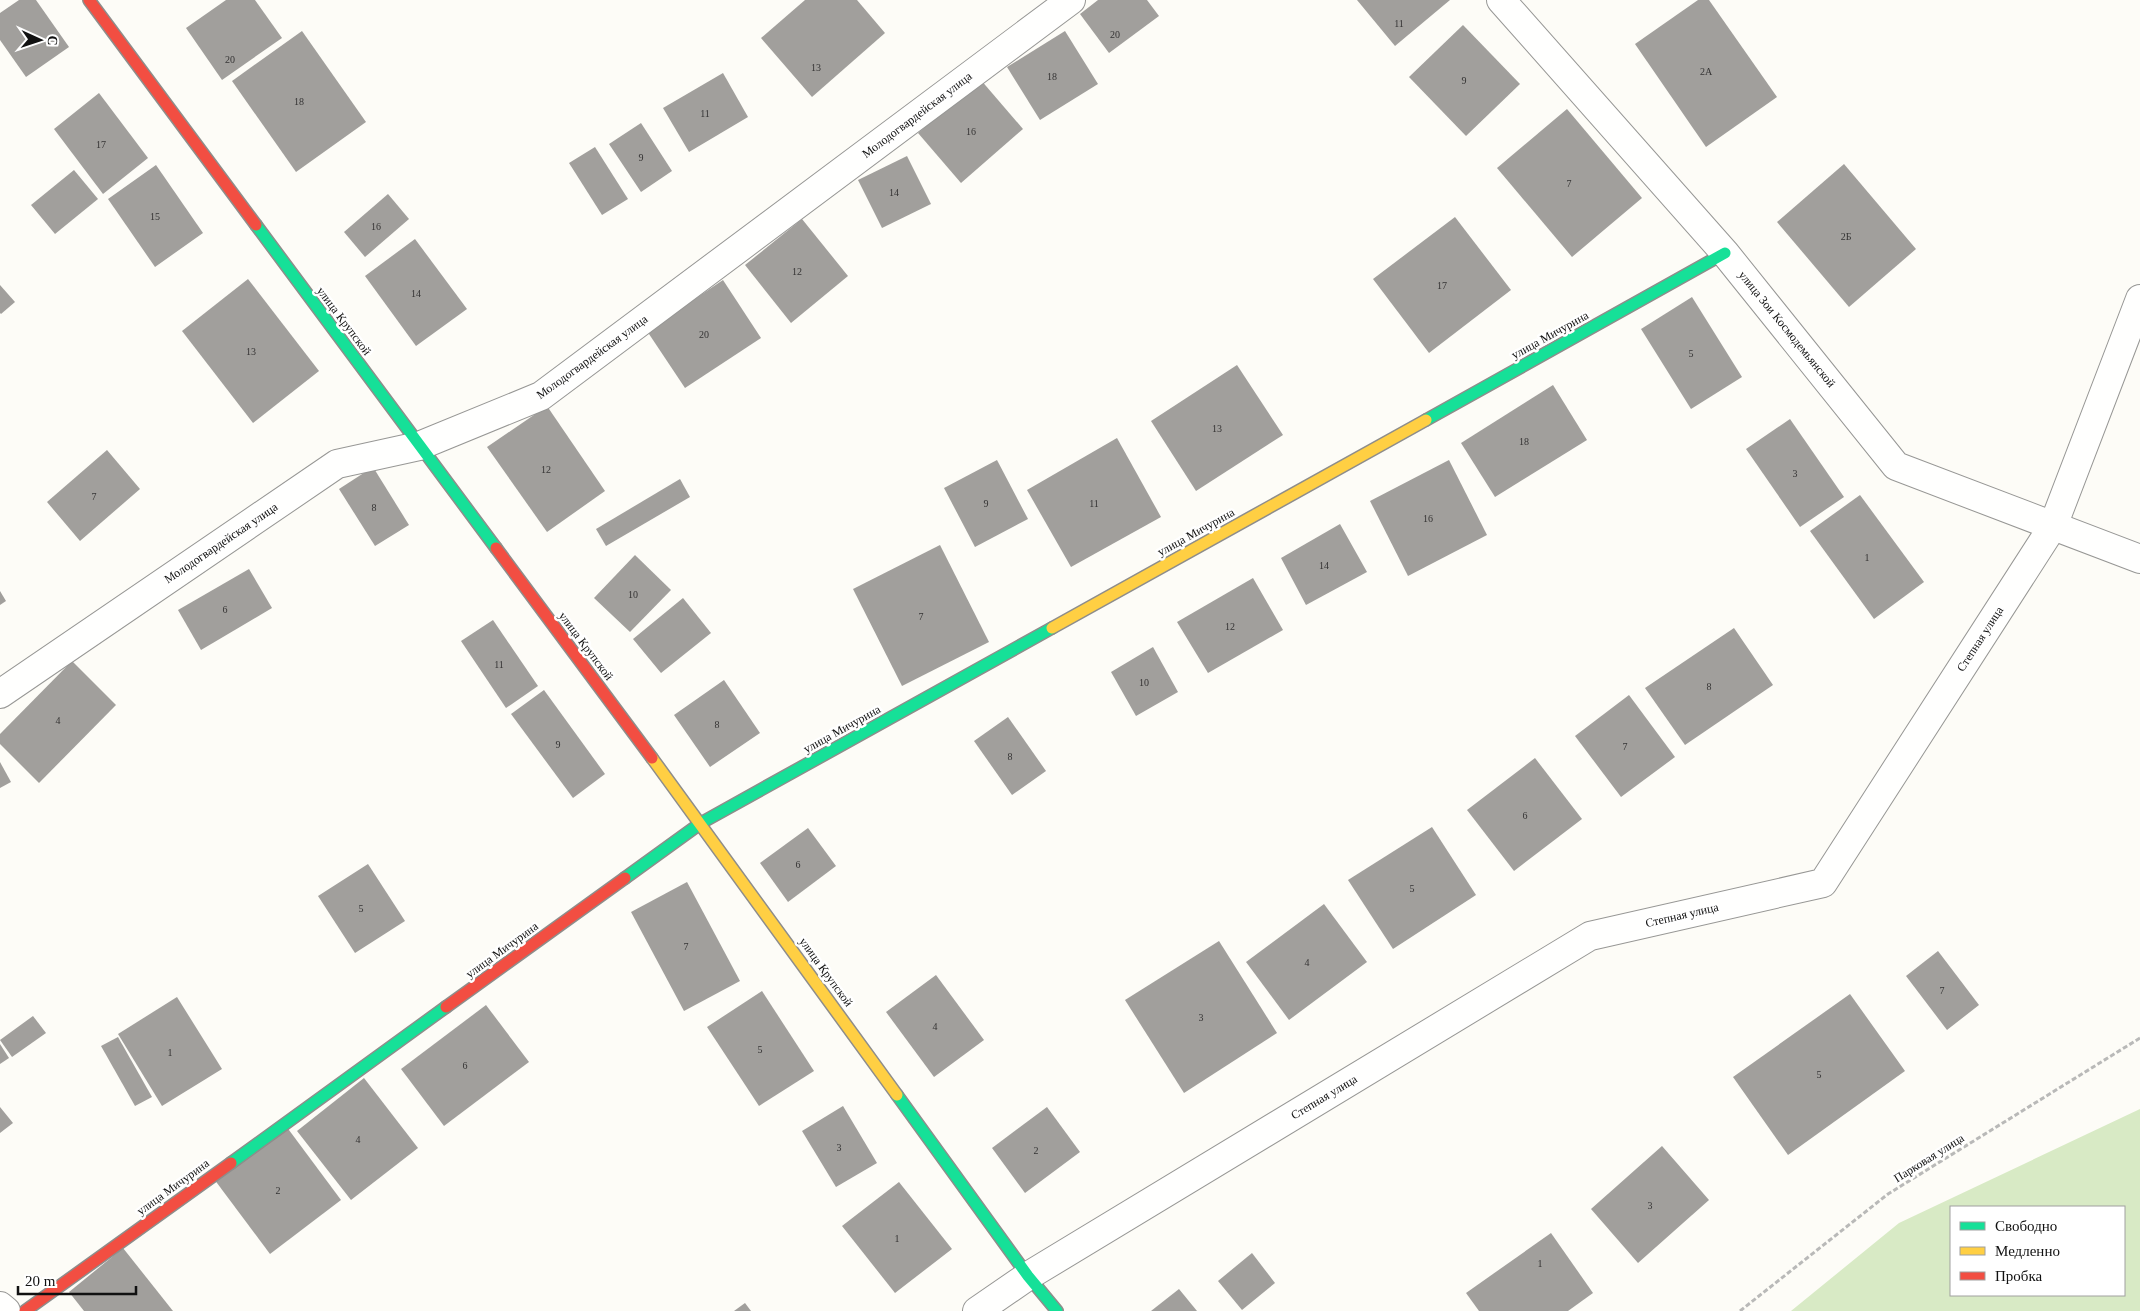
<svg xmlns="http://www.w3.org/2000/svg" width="2140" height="1311" font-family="Georgia,serif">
  <rect width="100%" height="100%" fill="#fdfcf7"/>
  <!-- forest -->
  <path fill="#d8eac5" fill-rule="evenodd" d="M2140 1109V1311H1791L1899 1223ZM1951 1207H2124V1295H1951Z"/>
  <!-- building -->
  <g fill="#a19f9c">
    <polygon points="19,0 36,0 69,47 26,77 0,40 0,13"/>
    <polygon points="226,0 255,0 282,38 222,80 186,28"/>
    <polygon points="805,0 857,0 885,33 812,97 761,38"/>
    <polygon points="1098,0 1147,0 1159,16 1109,53 1080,14"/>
    <polygon points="1357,0 1450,0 1395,46"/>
    <polygon points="1698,0 1709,0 1777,97 1706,147 1635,44"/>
    <polygon points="1463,25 1520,84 1466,136 1409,77"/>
    <polygon points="302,31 366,122 296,172 232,81"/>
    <polygon points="1065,31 1098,84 1040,120 1007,67"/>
    <polygon points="723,73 748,117 689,152 663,108"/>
    <polygon points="980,79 1023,129 961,183 918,133"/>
    <polygon points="99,93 148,158 103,194 54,129"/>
    <polygon points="1567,109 1642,198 1572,257 1497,168"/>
    <polygon points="641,123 672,171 641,192 609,144"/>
    <polygon points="595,147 628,199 602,215 569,163"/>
    <polygon points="907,156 931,204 882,228 858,180"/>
    <polygon points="1844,164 1916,249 1849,307 1777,222"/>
    <polygon points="156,165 203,233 155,267 108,199"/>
    <polygon points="74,170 98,199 55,234 31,205"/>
    <polygon points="388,194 409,219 365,257 344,232"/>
    <polygon points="1455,217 1511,290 1429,353 1373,279"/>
    <polygon points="802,219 848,276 791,323 745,265"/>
    <polygon points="415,239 467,309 416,346 365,276"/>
    <polygon points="248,279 319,371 253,423 182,331"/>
    <polygon points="723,280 761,338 685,388 647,331"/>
    <polygon points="0,285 15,302 1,314 0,313"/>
    <polygon points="1692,297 1742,377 1691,409 1641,329"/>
    <polygon points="1237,365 1283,435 1196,491 1151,421"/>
    <polygon points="1553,385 1587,440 1495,497 1461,443"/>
    <polygon points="547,406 605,491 547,532 487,447"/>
    <polygon points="1790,419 1844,497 1800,527 1746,449"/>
    <polygon points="1117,438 1161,517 1071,567 1027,490"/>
    <polygon points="107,450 140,489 80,541 47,502"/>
    <polygon points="997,460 1028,519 975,547 944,488"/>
    <polygon points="1449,460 1487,535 1408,576 1370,501"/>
    <polygon points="373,467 409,525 375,546 339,489"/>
    <polygon points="680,479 690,497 606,546 596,529"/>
    <polygon points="1860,495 1924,582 1874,619 1810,531"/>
    <polygon points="1340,524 1367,572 1306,605 1281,558"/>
    <polygon points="940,545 989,642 902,686 853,589"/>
    <polygon points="635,555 671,590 630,632 594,598"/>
    <polygon points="249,569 272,608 201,650 178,610"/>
    <polygon points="1253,578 1283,630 1208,673 1177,622"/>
    <polygon points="0,591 6,601 0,605"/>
    <polygon points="683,598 711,633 661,673 633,639"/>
    <polygon points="493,620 538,686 506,708 461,641"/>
    <polygon points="1734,628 1773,685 1685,745 1645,688"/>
    <polygon points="1153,647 1178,692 1136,716 1111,672"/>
    <polygon points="72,661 116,705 39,783 0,744 0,734"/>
    <polygon points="724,680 760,733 710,767 674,715"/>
    <polygon points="544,690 605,774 573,798 511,714"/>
    <polygon points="1629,695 1675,757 1621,797 1575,736"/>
    <polygon points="1008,717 1046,771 1012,795 974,741"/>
    <polygon points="1535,758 1582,819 1514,871 1467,810"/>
    <polygon points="0,762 11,782 0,788"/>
    <polygon points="1432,827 1476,895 1393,949 1348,880"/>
    <polygon points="808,828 836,866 788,902 760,863"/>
    <polygon points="368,864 405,921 355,953 318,896"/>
    <polygon points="687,882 740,981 684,1011 631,912"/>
    <polygon points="1324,904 1367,962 1289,1020 1246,962"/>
    <polygon points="1219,941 1277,1033 1184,1093 1125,1000"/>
    <polygon points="1938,951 1979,1005 1947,1030 1906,976"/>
    <polygon points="936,975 984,1040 934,1077 886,1012"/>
    <polygon points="762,991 814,1071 759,1106 707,1027"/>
    <polygon points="1850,994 1905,1071 1788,1155 1733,1077"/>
    <polygon points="177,997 222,1069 162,1106 118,1034"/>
    <polygon points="486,1005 529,1062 444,1126 401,1069"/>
    <polygon points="33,1016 46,1033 12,1057 0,1040"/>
    <polygon points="118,1037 152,1097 135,1106 101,1046"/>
    <polygon points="0,1044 9,1058 0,1064"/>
    <polygon points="364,1078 418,1148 351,1200 297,1131"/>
    <polygon points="843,1106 877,1163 836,1187 802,1131"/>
    <polygon points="0,1107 13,1123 0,1133"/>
    <polygon points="1047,1107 1080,1152 1025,1193 992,1148"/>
    <polygon points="286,1126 341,1200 270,1254 214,1179"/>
    <polygon points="1662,1146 1709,1200 1638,1263 1591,1209"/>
    <polygon points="899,1182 952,1249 895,1293 842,1226"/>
    <polygon points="1551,1233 1593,1293 1568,1311 1479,1311 1466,1293"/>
    <polygon points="123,1248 173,1311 84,1311 69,1292"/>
    <polygon points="1252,1253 1275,1283 1242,1310 1218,1281"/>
    <polygon points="1179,1289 1197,1311 1151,1311"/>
    <polygon points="745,1303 751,1311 734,1311"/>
  </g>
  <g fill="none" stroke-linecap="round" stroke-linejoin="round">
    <defs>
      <g id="street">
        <polyline points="1501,0 1725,253 1896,466 2140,559"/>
        <polyline points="0,694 337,464 419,446 541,396 1071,0"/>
        <polyline points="0,1306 6,1311"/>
        <polyline points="977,1311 1028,1276 1590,936 1823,883 2053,526 2140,299"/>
      </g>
      <g id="fast">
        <polyline points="256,225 496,548"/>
        <polyline points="1426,420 1725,253"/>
        <polyline points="625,878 701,823 1052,628"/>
        <polyline points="897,1095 1028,1276 1057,1311"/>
        <polyline points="231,1163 446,1007"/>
      </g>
      <g id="slow">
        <polyline points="1052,628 1426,420"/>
        <polyline points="652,758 897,1095"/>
      </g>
      <g id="jam">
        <polyline points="89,0 256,225"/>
        <polyline points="496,548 652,758"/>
        <polyline points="446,1007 625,878"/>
        <polyline points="25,1311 231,1163"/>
      </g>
    </defs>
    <!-- street casing -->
    <use href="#street" stroke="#979795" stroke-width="30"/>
    <!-- fast casing -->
    <use href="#fast" stroke="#8e8d8b" stroke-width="14"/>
    <!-- slow casing -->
    <use href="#slow" stroke="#8e8d8b" stroke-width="14"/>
    <!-- jam casing -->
    <use href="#jam" stroke="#8e8d8b" stroke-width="14"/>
    <!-- path -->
    <polyline stroke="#b9b9b8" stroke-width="3" stroke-dasharray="5 2.5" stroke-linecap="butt" points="1740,1311 1888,1194 2140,1038"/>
    <!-- street -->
    <use href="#street" stroke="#fffffe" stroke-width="28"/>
    <!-- fast -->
    <use href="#fast" stroke="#16e098" stroke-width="11"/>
    <!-- slow -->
    <use href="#slow" stroke="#ffcf43" stroke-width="11"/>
    <!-- jam -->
    <use href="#jam" stroke="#f24e42" stroke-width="11"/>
  </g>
  <g text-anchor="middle" stroke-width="5" stroke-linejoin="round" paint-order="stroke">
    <!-- number labels -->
    <g font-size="10" fill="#353434">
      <text x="1399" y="27">11</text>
      <text x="1115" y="38">20</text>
      <text x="230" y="63">20</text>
      <text x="816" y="71">13</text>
      <text x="1706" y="75">2А</text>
      <text x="1052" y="80">18</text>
      <text x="1464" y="84">9</text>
      <text x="299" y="105">18</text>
      <text x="705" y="117">11</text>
      <text x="971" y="135">16</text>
      <text x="101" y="148">17</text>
      <text x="641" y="161">9</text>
      <text x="1569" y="187">7</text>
      <text x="894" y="196">14</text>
      <text x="155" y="220">15</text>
      <text x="376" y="230">16</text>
      <text x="1846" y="240">2Б</text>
      <text x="797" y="275">12</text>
      <text x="1442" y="289">17</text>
      <text x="416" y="297">14</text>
      <text x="704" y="338">20</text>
      <text x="251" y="355">13</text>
      <text x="1691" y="357">5</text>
      <text x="1217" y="432">13</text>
      <text x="1524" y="445">18</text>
      <text x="546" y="473">12</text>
      <text x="1795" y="477">3</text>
      <text x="94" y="500">7</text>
      <text x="986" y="507">9</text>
      <text x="1094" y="507">11</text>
      <text x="374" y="511">8</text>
      <text x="1428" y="522">16</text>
      <text x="1867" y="561">1</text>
      <text x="1324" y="569">14</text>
      <text x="633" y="598">10</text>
      <text x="225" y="613">6</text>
      <text x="921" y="620">7</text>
      <text x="1230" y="630">12</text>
      <text x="499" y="668">11</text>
      <text x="1144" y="686">10</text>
      <text x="1709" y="690">8</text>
      <text x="58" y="724">4</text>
      <text x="717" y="728">8</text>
      <text x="558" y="748">9</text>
      <text x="1625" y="750">7</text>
      <text x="1010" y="760">8</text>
      <text x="1525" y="819">6</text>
      <text x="798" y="868">6</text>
      <text x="1412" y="892">5</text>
      <text x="361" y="912">5</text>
      <text x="686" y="950">7</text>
      <text x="1307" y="966">4</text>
      <text x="1942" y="994">7</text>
      <text x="1201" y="1021">3</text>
      <text x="935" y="1030">4</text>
      <text x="760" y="1053">5</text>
      <text x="170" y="1056">1</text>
      <text x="465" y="1069">6</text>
      <text x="1819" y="1078">5</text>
      <text x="358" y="1143">4</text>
      <text x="839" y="1151">3</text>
      <text x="1036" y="1154">2</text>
      <text x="278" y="1194">2</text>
      <text x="1650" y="1209">3</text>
      <text x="897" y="1242">1</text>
      <text x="1540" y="1267">1</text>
    </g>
    <!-- street labels -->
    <g font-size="12" fill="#111" stroke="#fff">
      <text transform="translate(917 115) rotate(-37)" y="4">Молодогвардейская улица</text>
      <text transform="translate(344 321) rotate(53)" y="4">улица Крупской</text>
      <text transform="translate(1787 329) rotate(51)" y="4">улица Зои Космодемьянской</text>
      <text transform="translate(1550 335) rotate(-29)" y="4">улица Мичурина</text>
      <text transform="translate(592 357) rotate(-36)" y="4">Молодогвардейская улица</text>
      <text transform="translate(1196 532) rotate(-29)" y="4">улица Мичурина</text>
      <text transform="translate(221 543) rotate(-34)" y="4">Молодогвардейская улица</text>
      <text transform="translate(1980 639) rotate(-57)" y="4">Степная улица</text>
      <text transform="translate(586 646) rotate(53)" y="4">улица Крупской</text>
      <text transform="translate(842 729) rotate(-29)" y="4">улица Мичурина</text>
      <text transform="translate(1682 915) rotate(-13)" y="4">Степная улица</text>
      <text transform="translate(502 950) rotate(-36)" y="4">улица Мичурина</text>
      <text transform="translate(826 972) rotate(54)" y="4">улица Крупской</text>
      <text transform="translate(1324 1097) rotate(-31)" y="4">Степная улица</text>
      <text transform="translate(1929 1158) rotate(-32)" y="4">Парковая улица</text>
      <text transform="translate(173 1187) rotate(-36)" y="4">улица Мичурина</text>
    </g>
  </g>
  <!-- legend -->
  <rect x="1950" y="1206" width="175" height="90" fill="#ffffff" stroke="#a0a0a0"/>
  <rect x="1960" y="1222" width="25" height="8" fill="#16e098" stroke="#a0a0a0"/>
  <text x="1995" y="1231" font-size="15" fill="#111111">Свободно</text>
  <rect x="1960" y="1247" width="25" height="8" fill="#ffcf43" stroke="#a0a0a0"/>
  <text x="1995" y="1256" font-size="15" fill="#111111">Медленно</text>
  <rect x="1960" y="1272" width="25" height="8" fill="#f24e42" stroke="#a0a0a0"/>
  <text x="1995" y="1281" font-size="15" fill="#111111">Пробка</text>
  <!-- north arrow -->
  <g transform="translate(40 40) rotate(93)" stroke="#ffffff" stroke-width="4" paint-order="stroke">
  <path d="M0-4L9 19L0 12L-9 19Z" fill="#111111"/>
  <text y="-8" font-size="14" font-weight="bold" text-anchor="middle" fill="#111111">С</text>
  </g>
  <!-- scale -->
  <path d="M18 1286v8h118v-8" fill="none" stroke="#111111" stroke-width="2.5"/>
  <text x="25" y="1286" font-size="15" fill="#111111" stroke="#ffffff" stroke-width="4" paint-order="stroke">20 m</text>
</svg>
